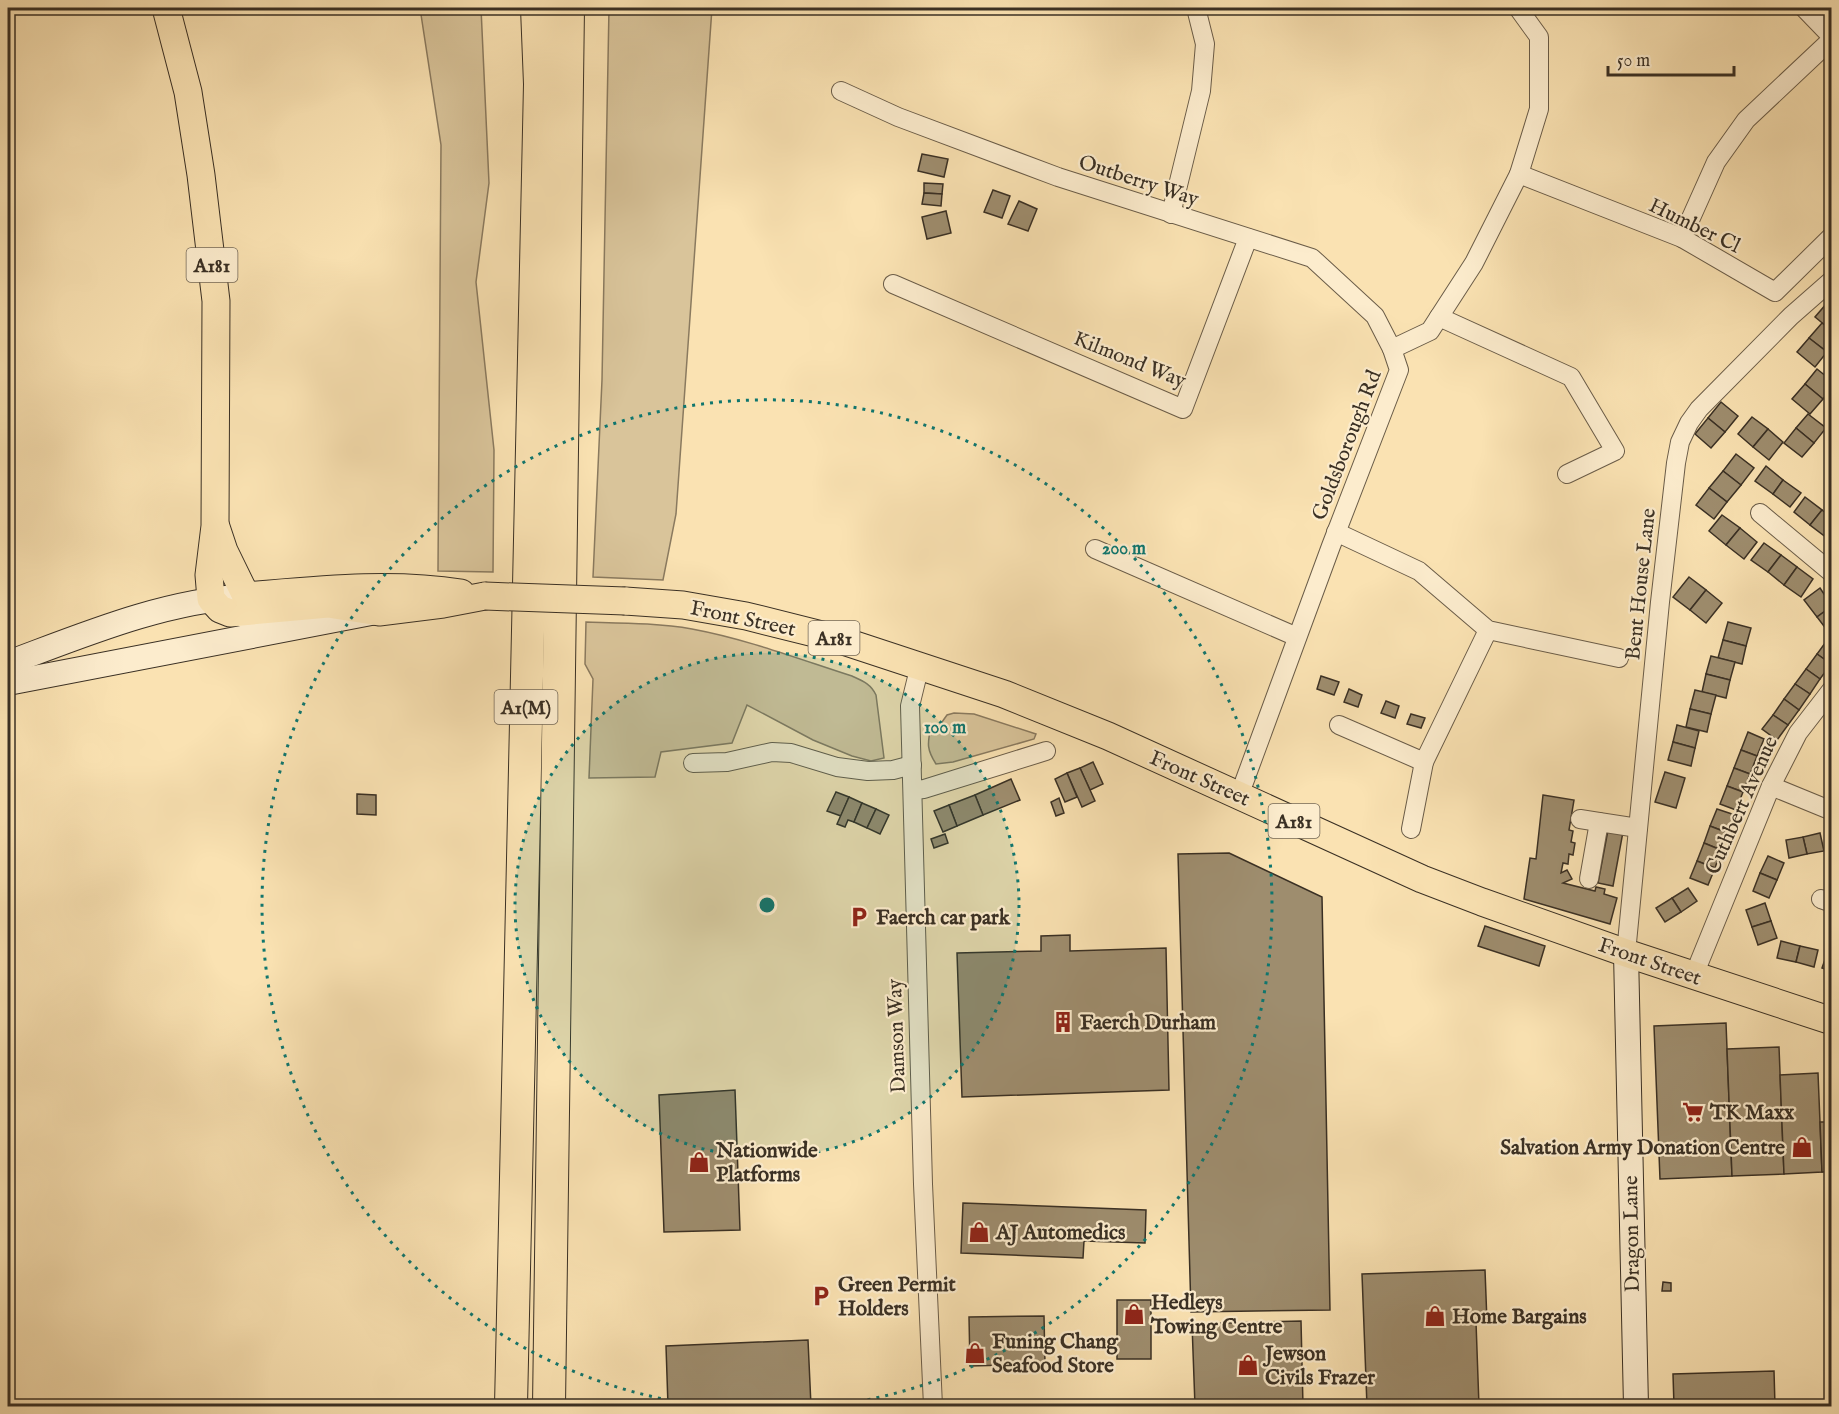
<svg xmlns="http://www.w3.org/2000/svg" width="1839" height="1414" font-family="'IM FELL English',serif">
  <rect width="100%" height="100%" fill="#fae2b2"/>
  <filter id="stains"><feTurbulence type="fractalNoise" baseFrequency=".00333" numOctaves="4"/><feColorMatrix values="0 0 0 0 .2 0 0 0 0 .09 0 0 0 0 .02 0 0 0 .5 -.17"/></filter>
  <radialGradient id="worn" r=".72"><stop offset=".6" stop-color="#630" stop-opacity="0"/><stop offset="1" stop-color="#630" stop-opacity=".3"/></radialGradient>
  <!-- green -->
  <g fill="#d9c49a" stroke="#8a7a5f" stroke-width="1.5">
    <polygon points="420,8 481,8 489,183 476,282 494,450 493,572 438,571 441,145"/>
    <polygon points="609,8 712,8 676,514 663,580 593,577 602,380"/>
    <path d="M586 622C621 623 658 623 692 629 746 639 799 659 852 676 863 681 871 684 876 695L884 758 871 761 852 756 813 740 747 705 732 743 661 752 655 777 589 778 593 679 585 664Z"/>
    <path d="M954 713 974 714 1036 734 1034 739 953 762 936 764C927 750 927 744 931 727L937 729 947 715Z"/>
  </g>
  <!-- building -->
  <g fill="#9e8d6e" stroke="#3a3024" stroke-width="1.5">
    <polygon points="922,154 948,159 944,177 918,171"/>
    <polygon points="924,183 943,184 942,194 924,193"/>
    <polygon points="993,190 1010,196 1002,218 984,212"/>
    <polygon points="924,193 942,194 941,206 922,204"/>
    <polygon points="1019,201 1037,209 1028,231 1008,224"/>
    <polygon points="946,211 951,233 927,239 922,217"/>
    <polygon points="1827,303 1832,306 1832,331 1815,317"/>
    <polygon points="1822,323 1832,331 1832,347 1827,352 1809,338"/>
    <polygon points="1809,338 1827,352 1815,367 1797,352"/>
    <polygon points="1817,369 1832,381 1832,388 1823,399 1805,384"/>
    <polygon points="1805,384 1823,399 1810,414 1792,399"/>
    <polygon points="1721,402 1738,416 1725,432 1708,418"/>
    <polygon points="1808,414 1826,428 1814,443 1796,428"/>
    <polygon points="1752,417 1768,429 1753,447 1738,434"/>
    <polygon points="1708,418 1725,432 1711,448 1695,434"/>
    <polygon points="1796,428 1814,443 1802,457 1784,443"/>
    <polygon points="1768,429 1783,442 1769,460 1753,447"/>
    <polygon points="1736,454 1754,468 1741,485 1723,471"/>
    <polygon points="1766,466 1783,480 1773,494 1755,481"/>
    <polygon points="1723,471 1741,485 1727,502 1709,488"/>
    <polygon points="1783,480 1801,493 1790,507 1773,494"/>
    <polygon points="1709,488 1727,502 1714,519 1696,505"/>
    <polygon points="1805,497 1822,510 1810,525 1794,512"/>
    <polygon points="1822,510 1832,518 1832,532 1827,538 1810,525"/>
    <polygon points="1722,515 1740,528 1726,545 1709,531"/>
    <polygon points="1740,528 1757,542 1744,559 1726,545"/>
    <polygon points="1764,543 1781,555 1768,572 1751,560"/>
    <polygon points="1781,555 1797,567 1784,585 1768,572"/>
    <polygon points="1797,567 1813,579 1801,597 1784,585"/>
    <polygon points="1689,577 1706,590 1690,610 1673,597"/>
    <polygon points="1820,588 1832,606 1817,617 1804,600"/>
    <polygon points="1706,590 1722,603 1706,623 1690,610"/>
    <polygon points="1832,606 1832,633 1830,634 1817,617"/>
    <polygon points="1728,622 1751,628 1746,646 1723,640"/>
    <polygon points="1828,639 1832,642 1831,664 1817,654"/>
    <polygon points="1723,640 1746,646 1742,664 1718,658"/>
    <polygon points="1817,654 1831,664 1820,679 1806,669"/>
    <polygon points="1711,656 1735,662 1730,680 1706,674"/>
    <polygon points="1806,669 1820,679 1810,694 1795,684"/>
    <polygon points="1706,674 1730,680 1726,698 1702,692"/>
    <polygon points="1321,676 1339,682 1334,695 1317,689"/>
    <polygon points="1795,684 1810,694 1799,710 1784,699"/>
    <polygon points="1349,689 1362,695 1358,707 1344,702"/>
    <polygon points="1695,690 1716,695 1711,714 1690,709"/>
    <polygon points="1784,699 1799,710 1788,725 1773,715"/>
    <polygon points="1386,701 1399,706 1395,718 1381,713"/>
    <polygon points="1690,709 1711,714 1707,732 1686,727"/>
    <polygon points="1411,714 1425,718 1421,728 1407,724"/>
    <polygon points="1773,715 1788,725 1777,740 1762,729"/>
    <polygon points="1677,725 1699,731 1695,748 1673,742"/>
    <polygon points="1748,732 1764,739 1757,756 1741,750"/>
    <polygon points="1673,742 1695,748 1691,766 1668,760"/>
    <polygon points="1832,747 1832,762 1827,749"/>
    <polygon points="1741,750 1757,756 1750,774 1734,768"/>
    <polygon points="1093,762 1103,784 1090,790 1080,768"/>
    <polygon points="1080,768 1095,801 1082,807 1067,773"/>
    <polygon points="1734,768 1750,774 1743,792 1727,786"/>
    <polygon points="1665,772 1685,778 1676,808 1655,802"/>
    <polygon points="1067,773 1077,797 1065,802 1055,779"/>
    <polygon points="1011,779 1020,800 983,815 975,795"/>
    <polygon points="1727,786 1743,792 1736,810 1720,804"/>
    <polygon points="836,792 849,797 841,816 827,811"/>
    <polygon points="357,794 376,795 376,815 357,814"/>
    <polygon points="975,795 983,815 957,826 949,805"/>
    <polygon points="1543,795 1574,800 1569,830 1573,831 1571,842 1575,843 1573,855 1569,854 1568,864 1563,863 1561,873 1567,870 1572,879 1563,883 1595,891 1596,887 1605,889 1604,894 1617,898 1610,924 1524,899 1530,858 1536,859"/>
    <polygon points="849,797 862,803 854,822 848,820 845,827 837,824"/>
    <polygon points="1059,798 1064,813 1056,816 1051,802"/>
    <polygon points="862,803 876,809 867,828 854,822"/>
    <polygon points="949,805 957,826 943,832 934,811"/>
    <polygon points="876,809 889,815 880,834 867,828"/>
    <polygon points="1717,809 1735,815 1728,833 1710,826"/>
    <polygon points="1710,826 1728,833 1721,850 1704,843"/>
    <polygon points="1608,830 1623,832 1613,886 1598,883"/>
    <polygon points="1820,833 1824,851 1807,854 1803,837"/>
    <polygon points="945,834 948,843 934,848 931,839"/>
    <polygon points="1803,837 1807,854 1789,858 1786,840"/>
    <polygon points="1704,843 1721,850 1715,868 1697,861"/>
    <polygon points="1229,853 1322,897 1330,1310 1191,1312 1178,854"/>
    <polygon points="1768,856 1784,863 1777,880 1760,873"/>
    <polygon points="1697,861 1715,868 1708,885 1690,878"/>
    <polygon points="1760,873 1777,880 1769,898 1753,891"/>
    <polygon points="1688,888 1697,901 1681,912 1672,898"/>
    <polygon points="1672,898 1681,912 1665,922 1656,908"/>
    <polygon points="1765,903 1771,921 1752,927 1746,910"/>
    <polygon points="1771,921 1777,938 1758,945 1752,927"/>
    <polygon points="1485,926 1545,946 1539,966 1478,946"/>
    <polygon points="1070,935 1070,951 1166,948 1169,1090 962,1097 957,953 1041,951 1041,936"/>
    <polygon points="1781,941 1800,946 1796,962 1777,958"/>
    <polygon points="1800,946 1818,950 1814,967 1796,962"/>
    <polygon points="1827,954 1832,956 1832,971 1822,968"/>
    <polygon points="1726,1023 1732,1176 1660,1179 1654,1026"/>
    <polygon points="1779,1047 1784,1174 1732,1176 1727,1049"/>
    <polygon points="1818,1073 1822,1172 1784,1174 1780,1075"/>
    <polygon points="735,1090 740,1230 664,1232 659,1095"/>
    <polygon points="1820,1122 1832,1122 1832,1172 1822,1172"/>
    <polygon points="963,1203 1146,1210 1145,1243 1084,1241 1083,1258 961,1253"/>
    <polygon points="1485,1270 1487,1322 1476,1322 1479,1406 1367,1406 1362,1274"/>
    <polygon points="1663,1282 1671,1283 1671,1291 1662,1291"/>
    <rect x="1117" y="1300" width="34" height="59"/>
    <polygon points="1044,1316 1045,1364 970,1366 969,1317"/>
    <polygon points="1301,1321 1303,1406 1195,1406 1192,1324"/>
    <polygon points="808,1340 811,1406 668,1406 666,1346"/>
    <polygon points="1774,1371 1775,1406 1674,1406 1673,1374"/>
  </g>
  <g fill="none" stroke-linecap="round" stroke-linejoin="round">
    <defs>
      <g id="street">
        <polyline points="1804,8 1832,37"/>
        <polyline points="841,91 898,117 1058,177 1312,258 1375,316 1392,349"/>
        <polyline points="1519,174 1682,238 1775,292 1832,236"/>
        <polyline points="1171,214 1201,91 1205,44 1196,8"/>
        <polyline points="1682,238 1716,162 1746,120 1832,39"/>
        <polyline points="893,284 1183,409 1248,238"/>
        <polyline points="1439,317 1571,377 1615,451 1567,474"/>
        <polyline points="1760,513 1832,573"/>
        <polyline points="1336,532 1419,571 1488,630 1619,658"/>
        <polyline points="1095,549 1297,637"/>
        <polyline points="920,665 910,706 923,1184 933,1406"/>
        <polyline points="1339,725 1424,762 1488,630"/>
        <polyline points="693,763 727,762 772,752 791,753 837,767 868,771 893,770 912,765"/>
        <polyline points="1771,786 1832,811"/>
        <polyline points="913,790 924,789 1046,751"/>
        <polyline points="1239,796 1331,546 1399,370 1392,349 1430,331 1474,263 1519,174 1539,109 1539,37 1518,8"/>
        <polyline points="1580,819 1599,822"/>
        <polyline points="1411,829 1424,762"/>
        <polyline points="1589,879 1599,822 1638,828"/>
        <polyline points="1821,899 1832,903"/>
        <polyline points="1626,953 1660,602 1676,463 1680,442 1689,423 1699,409 1791,316 1832,280"/>
        <polyline points="1694,975 1771,786 1798,733 1832,689"/>
      </g>
      <g id="secondary">
        <path d="M8 663C86 634 161 602 246 596L244 615"/>
        <polyline points="8,683 371,613"/>
        <polyline points="1626,953 1636,1406"/>
      </g>
      <g id="primary">
        <polyline points="166,8 188,92 201,175 216,301 215,526 209,575 211,599 220,609 230,613 328,604 379,612 443,604 485,596"/>
        <path d="M216 527 224 551 246 596C318 590 389 582 461 593"/>
        <polyline points="625,601 683,605 746,616 834,638 1004,694 1108,736 1422,879 1482,902 1626,953 1832,1021"/>
      </g>
      <g id="highway">
        <polyline points="511,1406 540,84 537,8"/>
        <polyline points="549,1406 568,8"/>
      </g>
    </defs>
    <!-- street casing -->
    <use href="#street" stroke="#6a5c48" stroke-width="20"/>
    <!-- secondary casing -->
    <use href="#secondary" stroke="#3a3024" stroke-width="26"/>
    <!-- primary casing -->
    <use href="#primary" stroke="#3a3024" stroke-width="29"/>
    <!-- highway casing -->
    <use href="#highway" stroke="#3a3024" stroke-width="34"/>
    <!-- street -->
    <use href="#street" stroke="#fceccd" stroke-width="18"/>
    <!-- secondary -->
    <use href="#secondary" stroke="#fceccd" stroke-width="24"/>
    <!-- primary -->
    <use href="#primary" stroke="#fae2b2" stroke-width="27"/>
    <!-- highway -->
    <use href="#highway" stroke="#fae2b2" stroke-width="32"/>
    <defs>
      <polyline id="primary-bridge" points="485,596 625,601"/>
    </defs>
    <!-- primary-bridge casing -->
    <use href="#primary-bridge" stroke="#3a3024" stroke-width="29" stroke-linecap="butt"/>
    <!-- primary-bridge -->
    <use href="#primary-bridge" stroke="#fae2b2" stroke-width="27"/>
  </g>
  <!-- distance rings -->
  <circle cx="767" cy="905" r="252" fill="#0f766e" fill-opacity=".12"/>
  <g fill="none" stroke="#0f766e" stroke-width="3" stroke-dasharray="3 6">
    <circle cx="767" cy="905" r="252"/>
    <path d="M705 1406A505 505 0 1 1 829 1406"/>
  </g>
  <!-- icons -->
  <defs>
    <symbol id="parking-bare" viewBox="-9 -9 18 18"><path d="M-3.5-5.5H1a3.5 3.5 0 0 1 0 7H-1V5.5H-3.5ZM-1-3.4V-.6H.8a1.4 1.4 0 0 0 0-2.8Z" fill="#8f2418" stroke="#fceccd" stroke-width="2.5" paint-order="stroke"/></symbol>
    <symbol id="building-bare" viewBox="-9 -9 18 18"><path d="M-4-6H4V6H1V3H-1V6H-4ZM-2.5-4.3h1.7v1.8h-1.7ZM.8-4.3h1.7v1.8H.8ZM-2.5-1h1.7V.8h-1.7ZM.8-1h1.7V.8H.8Z" fill="#8f2418" stroke="#fceccd" stroke-width="2.5" paint-order="stroke"/></symbol>
    <symbol id="supermarket-bare" viewBox="-9 -9 18 18"><path d="M-6-5.5h2.5l.6 2H6L4.5 2H-2.5L-4.4-4H-6ZM-1.5 3.2a1.3 1.3 0 1 0 .1 0ZM3 3.2a1.3 1.3 0 1 0 .1 0Z" fill="#8f2418" stroke="#fceccd" stroke-width="2.5" paint-order="stroke"/></symbol>
    <symbol id="shop-bare" viewBox="-9 -9 18 18"><path d="M-5-2.5h2.3a2.7 3.5 0 0 1 5.4 0H5L5.5 6h-11ZM-1.5-2.5h3a1.5 2.3 0 0 0-3 0Z" fill="#8f2418" stroke="#fceccd" stroke-width="2.5" paint-order="stroke"/></symbol>
  </defs>
  <g fill-rule="evenodd">
    <use href="#parking-bare" x="844" y="902" width="30" height="30"/>
    <use href="#building-bare" x="1048" y="1007" width="30" height="30"/>
    <use href="#supermarket-bare" x="1678" y="1097" width="30" height="30"/>
    <use href="#shop-bare" x="1787" y="1132" width="30" height="30"/>
    <use href="#shop-bare" x="684" y="1147" width="30" height="30"/>
    <use href="#shop-bare" x="964" y="1217" width="30" height="30"/>
    <use href="#parking-bare" x="806" y="1281" width="30" height="30"/>
    <use href="#shop-bare" x="1119" y="1299" width="30" height="30"/>
    <use href="#shop-bare" x="1420" y="1301" width="30" height="30"/>
    <use href="#shop-bare" x="960" y="1338" width="30" height="30"/>
    <use href="#shop-bare" x="1233" y="1350" width="30" height="30"/>
  </g>
  <g text-anchor="middle" stroke-width="4.5" stroke-linejoin="round" paint-order="stroke">
    <!-- shield labels -->
    <g fill="#fceccd" stroke="#746857" stroke-width="1.5">
      <rect x="186.5" y="248" width="51" height="34" rx="4.5"/>
      <rect x="808.5" y="621" width="51" height="34" rx="4.5"/>
      <rect x="494.5" y="690" width="63" height="34" rx="4.5"/>
      <rect x="1268.5" y="804" width="51" height="34" rx="4.5"/>
    </g>
    <g font-size="20" font-weight="bold" fill="#3a3024">
      <text x="212" y="272">A181</text>
      <text x="834" y="645">A181</text>
      <text x="526" y="714">A1(M)</text>
      <text x="1294" y="828">A181</text>
    </g>
    <!-- street labels -->
    <g font-size="21" fill="#3a3024" stroke="#fceccd">
      <text transform="translate(1139 180) rotate(18)" y="7">Outberry Way</text>
      <text transform="translate(1695 225) rotate(26)" y="7">Humber Cl</text>
      <text transform="translate(1130 359) rotate(22)" y="7">Kilmond Way</text>
      <text transform="translate(1346 445) rotate(-69)" y="7">Goldsborough Rd</text>
      <text transform="translate(1640 584) rotate(-84)" y="7">Bent House Lane</text>
      <text transform="translate(743 618) rotate(12)" y="7">Front Street</text>
      <text transform="translate(1200 778) rotate(24)" y="7">Front Street</text>
      <text transform="translate(1741 805) rotate(-66)" y="7">Cuthbert Avenue</text>
      <text transform="translate(1650 961) rotate(19)" y="7">Front Street</text>
      <text transform="translate(896 1036) rotate(-92)" y="7">Damson Way</text>
      <text transform="translate(1631 1234) rotate(-91)" y="7">Dragon Lane</text>
    </g>
    <!-- poi labels -->
    <g font-size="21" font-weight="bold" fill="#3a3024" stroke="#fceccd" text-anchor="start">
      <text x="876" y="924">Faerch car park</text>
      <text x="1080" y="1029">Faerch Durham</text>
      <text x="1710" y="1119">TK Maxx</text>
      <text x="1785" y="1154" text-anchor="end">Salvation Army Donation Centre</text>
      <text x="716" y="1157">Nationwide<tspan x="716" dy="24">Platforms</tspan></text>
      <text x="996" y="1239">AJ Automedics</text>
      <text x="838" y="1291">Green Permit<tspan x="838" dy="24">Holders</tspan></text>
      <text x="1151" y="1309">Hedleys<tspan x="1151" dy="24">Towing Centre</tspan></text>
      <text x="1452" y="1323">Home Bargains</text>
      <text x="992" y="1348">Funing Chang<tspan x="992" dy="24">Seafood Store</tspan></text>
      <text x="1265" y="1360">Jewson<tspan x="1265" dy="24">Civils Frazer</tspan></text>
    </g>
  </g>
  <circle cx="767" cy="905" r="9" fill="#0f766e" stroke="#fceccd" stroke-width="3"/>
  <g font-size="18" text-anchor="middle" font-weight="bold" fill="#0f766e" stroke="#fceccd" stroke-width="4.5" stroke-linejoin="round" paint-order="stroke">
    <text x="1124" y="554">200 m</text>
    <text x="945" y="733">100 m</text>
  </g>
  <!-- margin -->
  <rect width="1839" height="1414" fill="none" stroke="#fae2b2" stroke-width="30"/>
  <rect x="9" y="9" width="1821" height="1396" fill="none" stroke="#3a3024" stroke-width="3"/>
  <rect x="15" y="15" width="1809" height="1384" fill="none" stroke="#3a3024" stroke-width="1.5"/>
  <!-- scale -->
  <path d="M1608 66v9h126v-9" fill="none" stroke="#3a3024" stroke-width="3"/>
  <text x="1617" y="66" font-size="18" fill="#3a3024" stroke="#fceccd" stroke-width="4.5" paint-order="stroke">50 m</text>
  <rect width="100%" height="100%" filter="url(#stains)"/>
  <rect width="100%" height="100%" fill="url(#worn)"/>
</svg>
